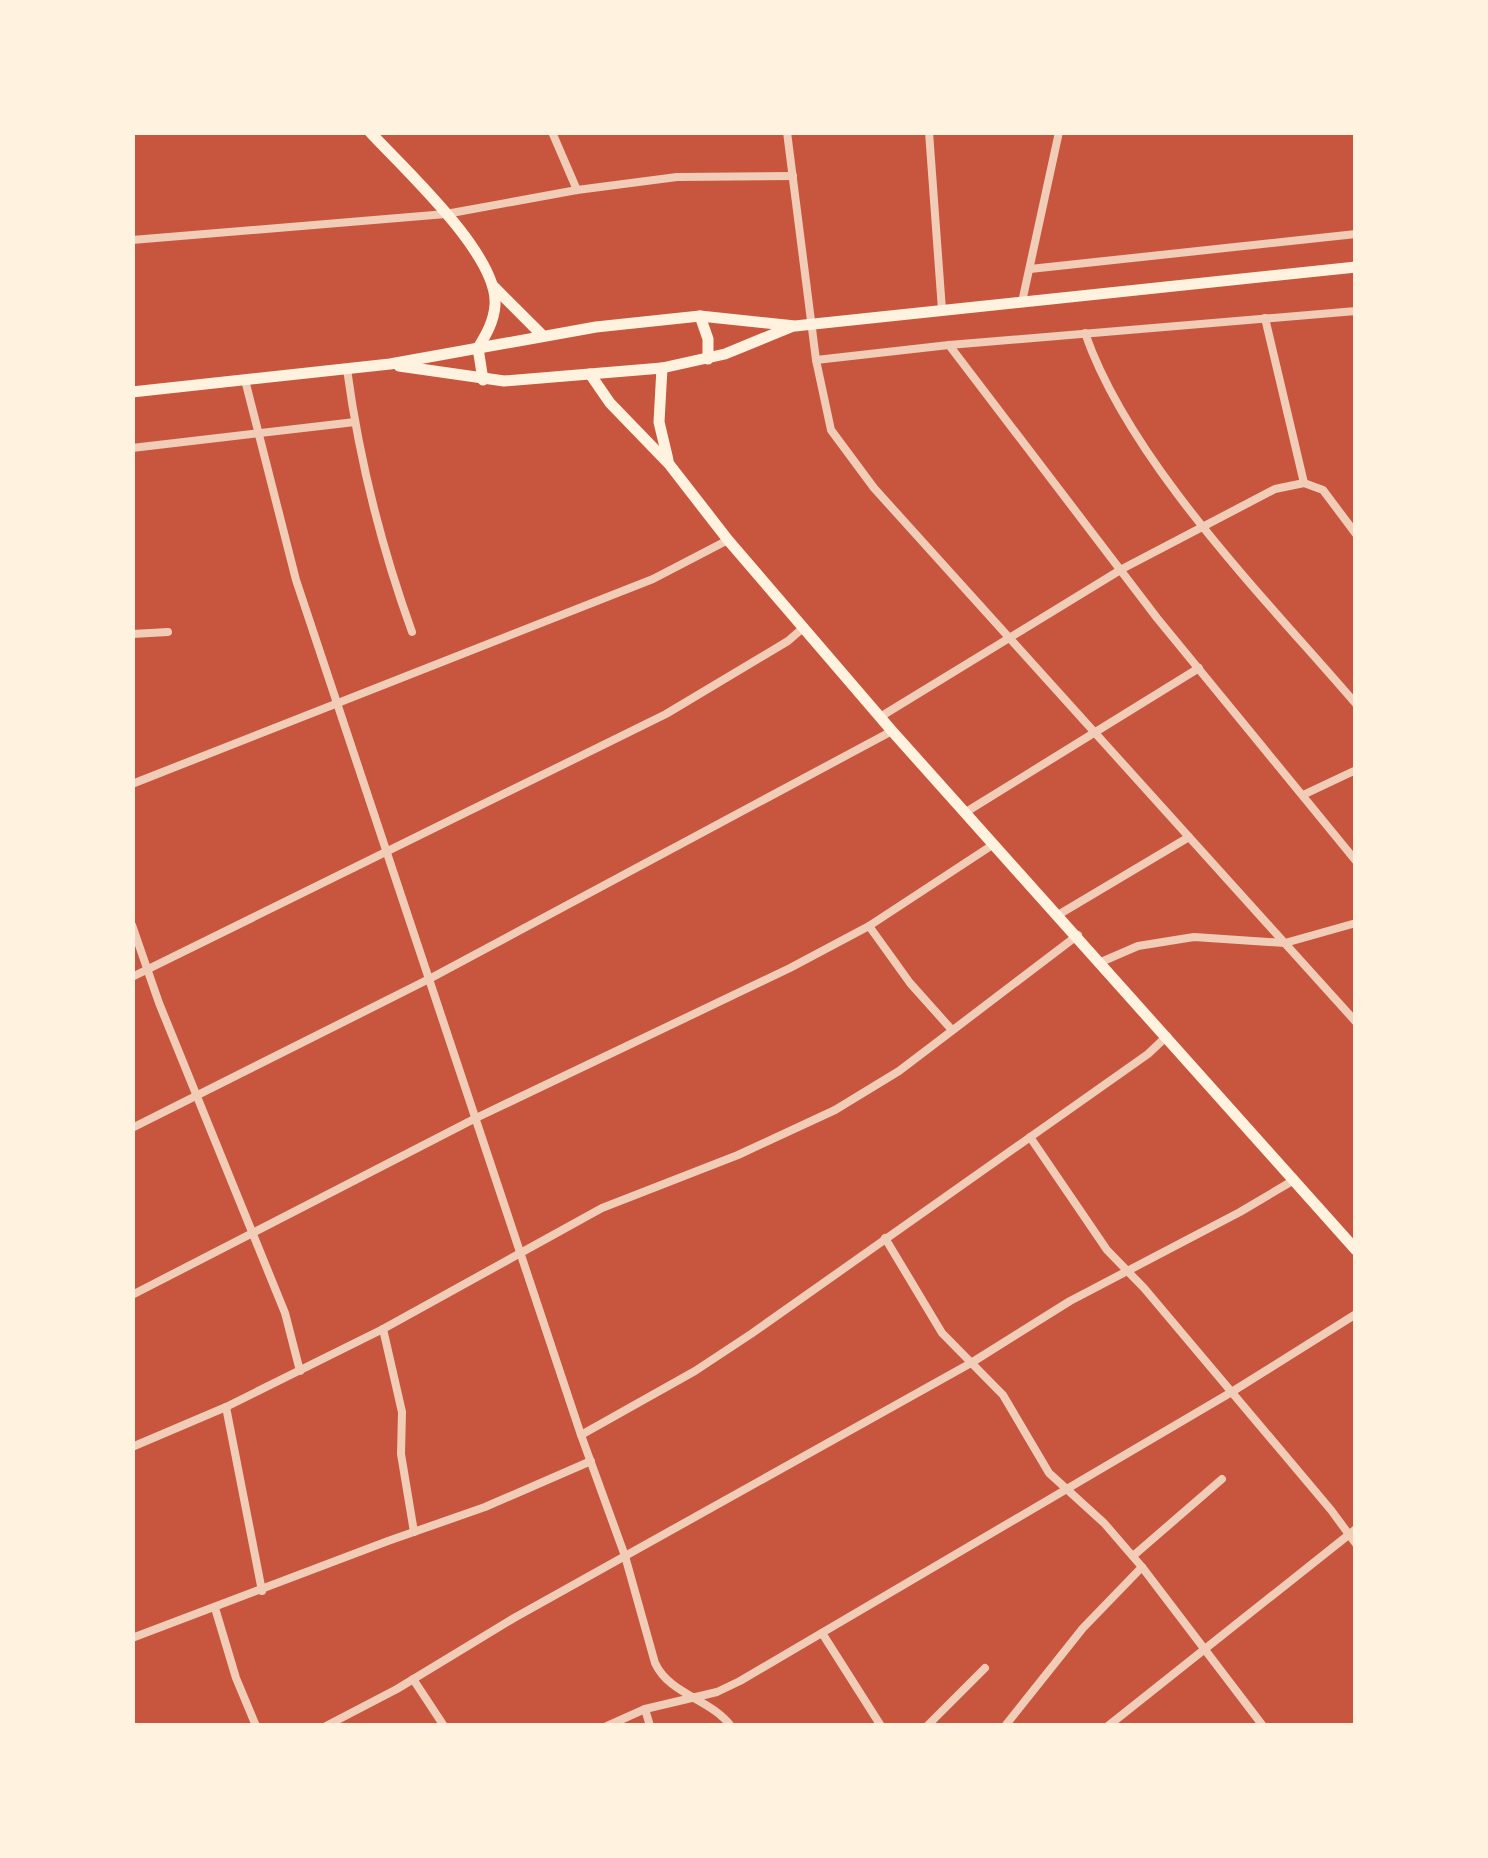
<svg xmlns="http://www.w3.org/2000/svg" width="1488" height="1858" font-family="'PT Sans Narrow',sans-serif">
  <rect width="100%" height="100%" fill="#c8553d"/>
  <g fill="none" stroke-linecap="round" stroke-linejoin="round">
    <!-- minor -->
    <g stroke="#f1ccb7" stroke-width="8">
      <polyline points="552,132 577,190"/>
      <polyline points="787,132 816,360 831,430 874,488 1356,1022"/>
      <polyline points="929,132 942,310"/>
      <polyline points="132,240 446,214 577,190 677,177 793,176"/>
      <polyline points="1030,269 1356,234"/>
      <polyline points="1022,302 1059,132"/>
      <polyline points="1265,318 1304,483"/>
      <path d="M1085 333C1130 463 1266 599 1356 704"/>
      <polyline points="949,345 1157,618 1356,861"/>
      <polyline points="816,360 949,345 1356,311"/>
      <path d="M347 369C359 459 381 546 412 632"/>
      <path d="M245 380 296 580 581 1435 625 1556 655 1663C670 1695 709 1698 731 1726"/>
      <polyline points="132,448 355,422"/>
      <polyline points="132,634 168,632"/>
      <polyline points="880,717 1122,569 1275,489 1304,483 1323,490 1356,534"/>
      <polyline points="132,784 653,579 728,540"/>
      <polyline points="1303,795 1356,770"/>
      <polyline points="966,812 1199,668"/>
      <polyline points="1058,915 1189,837"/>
      <polyline points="132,925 159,1003 285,1313 300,1371"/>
      <polyline points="869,926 910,983 952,1030"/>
      <polyline points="1101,962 1138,946 1194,937 1285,943 1356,923"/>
      <polyline points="132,977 666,714 788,641 803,628"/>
      <polyline points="132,1128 431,978 892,731"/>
      <polyline points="1030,1137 1107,1250 1144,1288 1331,1510 1356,1544"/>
      <polyline points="885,1238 942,1333 1003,1395 1049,1473 1104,1523 1142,1567 1263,1726"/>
      <polyline points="132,1295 476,1118 790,968 869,926 994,844"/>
      <polyline points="383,1329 402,1412 401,1454 414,1532"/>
      <polyline points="226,1407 262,1591"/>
      <polyline points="581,1435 695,1371 751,1334 1148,1054 1167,1036"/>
      <polyline points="132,1447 226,1407 383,1329 602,1208 738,1155 835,1110 899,1071 1078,935"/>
      <polyline points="1133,1556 1222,1479"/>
      <polyline points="215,1608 236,1678 256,1726"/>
      <polyline points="822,1633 881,1726"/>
      <polyline points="132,1638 388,1541 485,1507 591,1461"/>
      <polyline points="413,1679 444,1726"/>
      <polyline points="645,1709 650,1726"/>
      <polyline points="326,1726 397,1689 514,1618 971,1363 1070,1301 1240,1212 1294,1180"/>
      <polyline points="607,1726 645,1709 717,1692 740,1681 1230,1393 1356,1314"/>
      <polyline points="927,1726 985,1668"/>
      <polyline points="1005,1726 1083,1628 1142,1567"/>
      <polyline points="1108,1726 1356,1529"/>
    </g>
    <!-- secondary -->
    <g stroke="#fff3e0" stroke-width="11">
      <path d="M370 132C403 168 499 255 495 305 494 321 486 335 478 348L483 380"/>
      <polyline points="493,286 541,334"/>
      <polyline points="700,316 708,339 708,359"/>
      <polyline points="399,366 504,381 662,368 725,354 791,327"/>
      <polyline points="662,368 659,422 668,460"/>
      <polyline points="590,374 610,403 669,464 728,540 892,731 1356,1250"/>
      <polyline points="132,392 390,364 596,327 700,316 795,326 1356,267"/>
    </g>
  </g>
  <!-- border -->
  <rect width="1488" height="1858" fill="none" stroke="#fff3e0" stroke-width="270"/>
</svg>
